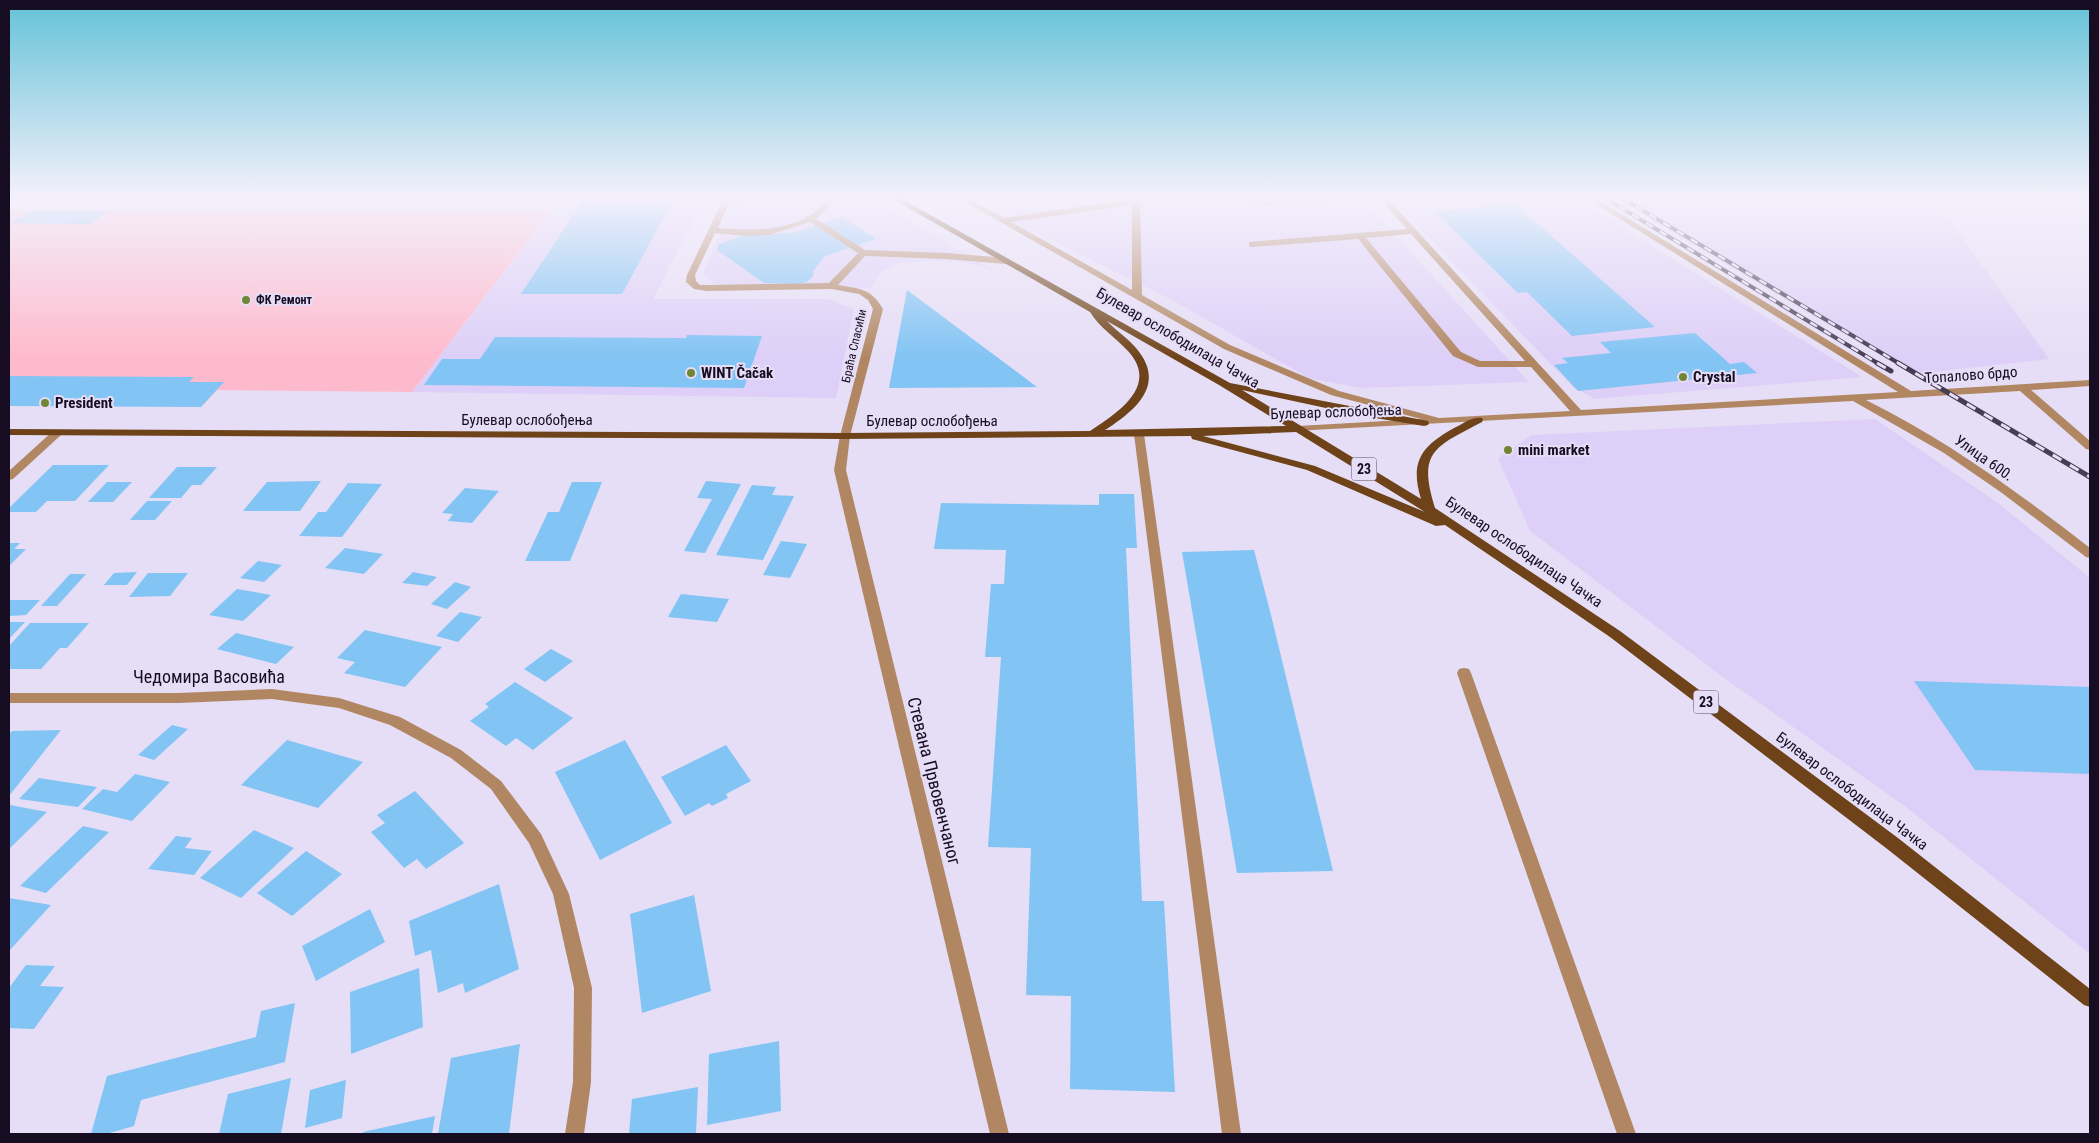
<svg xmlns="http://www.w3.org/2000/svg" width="2099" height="1143" font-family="'Roboto Condensed',sans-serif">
  <rect width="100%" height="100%" fill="#e6def6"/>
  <!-- built -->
  <g fill="#ddcff7">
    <polygon points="561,198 705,198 653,299 828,299 854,309 836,398 412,392"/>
    <polygon points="733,198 868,198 994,270 962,262 928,261 900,263 881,272 870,288 714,284 703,274"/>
    <polygon points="967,198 1362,198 1529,382 1362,388 1309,378 1174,301"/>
    <polygon points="1391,198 1575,198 1862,377 1595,399 1574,388"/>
    <polygon points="1613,198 1934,198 2049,359 1913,374"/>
    <polygon points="1875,419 1998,503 2090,578 2090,954 1906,807 1727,680 1530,531 1498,458 1532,435"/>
  </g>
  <!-- green -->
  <polygon fill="#febacd" points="9,210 551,210 412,392 217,390 201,407 9,402"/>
  <!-- building -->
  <g fill="#82c4f4">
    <polygon points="582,202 672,202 622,294 521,294"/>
    <polygon points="1515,204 1655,327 1572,336 1527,292 1518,293 1435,212"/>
    <polygon points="31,210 109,211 91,224 11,223"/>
    <polygon points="842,217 876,239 825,256 813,271 813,276 807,282 797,284 764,283 717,250 719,244 742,236 792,233"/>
    <polygon points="907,290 1037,387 889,388"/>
    <polygon points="1695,333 1730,364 1744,362 1757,373 1578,391 1554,365 1568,363 1562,358 1611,353 1600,342"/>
    <polygon points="687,335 762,336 744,388 424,385 442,359 480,359 495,337 686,338"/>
    <polygon points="9,376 194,377 189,382 224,382 201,407 9,406"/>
    <polygon points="53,465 109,465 75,501 47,501 36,512 9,512 9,508"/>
    <polygon points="177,467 217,467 201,485 192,485 181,498 149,498"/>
    <polygon points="321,481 300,511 243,511 267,482"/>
    <polygon points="706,481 741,484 705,553 684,551 712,499 697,498"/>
    <polygon points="107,482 132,482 113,502 88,502"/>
    <polygon points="572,482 602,482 570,561 525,561 548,512 559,512"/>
    <polygon points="348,483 382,484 342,537 299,536 318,512 326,512"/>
    <polygon points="752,485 776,487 772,495 794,496 763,560 716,555"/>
    <polygon points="465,488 499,491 472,523 448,521 453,514 442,513"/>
    <polygon points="1099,494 1134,494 1137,548 1126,548 1142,901 1164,901 1175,1092 1070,1089 1071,996 1026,995 1031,848 988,847 1001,657 985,657 991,584 1004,584 1006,550 934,549 941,503 1099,505"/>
    <polygon points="147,501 172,501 155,520 130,520"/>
    <polygon points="781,541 807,544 790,578 763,575"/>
    <polygon points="9,543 20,543 14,549 26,549 9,566"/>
    <polygon points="345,548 383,554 364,574 325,568"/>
    <polygon points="1254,550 1271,615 1333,871 1237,873 1182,552"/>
    <polygon points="258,561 282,565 264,582 240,578"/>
    <polygon points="137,572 127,585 104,585 114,573"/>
    <polygon points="413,572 437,577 427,586 402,583"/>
    <polygon points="148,573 188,573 170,596 129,597"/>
    <polygon points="70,574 86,574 57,606 41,606"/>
    <polygon points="455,582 471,587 447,609 431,604"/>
    <polygon points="237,589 271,595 243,621 209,615"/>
    <polygon points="681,594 729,599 717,622 668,617"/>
    <polygon points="9,600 40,600 26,615 9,616"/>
    <polygon points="460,612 482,617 458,642 436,636"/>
    <polygon points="9,622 25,622 9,639"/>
    <polygon points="30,623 89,623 67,648 60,648 41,669 9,669 9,646"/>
    <polygon points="365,630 442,647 405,687 344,673 355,662 337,658"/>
    <polygon points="236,633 294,647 276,664 217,649"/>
    <polygon points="551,649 573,661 545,682 524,669"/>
    <polygon points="1914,681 2090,687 2090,774 1975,770"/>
    <polygon points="515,682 573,718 533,750 516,738 506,746 470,721 489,707 485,704"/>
    <polygon points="172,725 188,729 154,760 138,755"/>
    <polygon points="61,730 9,796 9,735 12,731"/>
    <polygon points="287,740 363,762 318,808 241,785"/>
    <polygon points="625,740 672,823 600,860 555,772"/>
    <polygon points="726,745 751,781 726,794 728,798 712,806 709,803 685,816 661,777"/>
    <polygon points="135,774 170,782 132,821 82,809 103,789 117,792"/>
    <polygon points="39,778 97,787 78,807 19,799"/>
    <polygon points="415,791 464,843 426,869 417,859 404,868 371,832 385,823 377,815"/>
    <polygon points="10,805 47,812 9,849 9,806"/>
    <polygon points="83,826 109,832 46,893 20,886"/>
    <polygon points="254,830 294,848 241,898 200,878"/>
    <polygon points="176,836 192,838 185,848 212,851 194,875 148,869"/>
    <polygon points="306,851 342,874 292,916 257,893"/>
    <polygon points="499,884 519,969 465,993 463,983 438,993 431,950 415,956 409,921"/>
    <polygon points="694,895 711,991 642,1013 630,914"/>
    <polygon points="9,898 51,905 9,951"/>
    <polygon points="370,909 385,942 316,981 302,946"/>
    <polygon points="26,965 55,966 40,986 64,987 34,1029 9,1028 9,988"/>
    <polygon points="419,968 423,1027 351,1054 350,992"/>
    <polygon points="295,1003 285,1062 141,1100 134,1126 106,1134 91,1134 107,1076 256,1037 261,1011"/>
    <polygon points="779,1041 781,1111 707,1125 709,1054"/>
    <polygon points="520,1044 509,1134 438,1134 451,1058"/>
    <polygon points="291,1078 281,1134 219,1134 228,1094"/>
    <polygon points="346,1080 342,1118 305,1128 310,1090"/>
    <polygon points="698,1087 696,1134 629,1134 632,1099"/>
    <polygon points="435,1116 432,1134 363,1134 363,1132"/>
  </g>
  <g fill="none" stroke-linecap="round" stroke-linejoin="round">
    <!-- minor -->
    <g fill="#b18763" fill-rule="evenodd">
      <path d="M721 198H729V200L737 198H749L728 206 718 228C753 231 806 233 826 198H834L829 207 816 219 865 250 947 253 1006 258 1010 261 1006 264 947 259 865 256 838 285C860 289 871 288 883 309L850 436 846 470 1009 1134H990L834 470 840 436 873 309 868 300 859 294 832 289 707 291 694 289 686 282 687 275 721 204ZM810 222 858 253 829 283 707 285H700L696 281 695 275 715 233 746 236 769 235Z"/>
      <path d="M958 198H967L1004 218 1140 198 1142 295 1230 345 1339 391 1439 418 1570 411 1531 367H1478L1453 356 1358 239 1252 247 1249 246V242L1407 229 1379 198H1387L1581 410 1898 392 1586 198H1595L1911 391 2090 380V386L2031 390 2090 441V450L2086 449 2020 391 1866 400C1947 440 2019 493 2090 548V558L2086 557 2002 493 1944 453 1853 401 1294 431 1293 429 1294 427 1298 426 1421 419 1331 395 1224 349ZM1132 205V290L1011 222ZM1411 234 1525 361H1480L1461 352 1366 238Z"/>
      <polygon points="1245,198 1256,198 1264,201 1342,198 1338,200 1263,205"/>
      <polygon points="57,430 61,431 62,433 61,435 13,479 9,480 9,471 53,431"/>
      <polygon points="1139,431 1144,434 1241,1134 1222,1134 1134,434"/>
      <polygon points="1464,668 1469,669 1471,673 1636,1134 1617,1134 1457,673 1459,669"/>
      <polygon points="272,689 339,698 400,717 461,750 501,781 541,834 569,894 592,988 591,1082 584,1134 565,1134 573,1082 574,988 553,894 529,843 491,789 451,758 390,725 339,708 272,699 179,703 9,703 9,693 179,693"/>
    </g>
    <!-- major -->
    <path fill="#6e4319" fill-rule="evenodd" d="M891 198H900L1230 383 1428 421 1429 423 1428 425 1424 426 1363 416 1242 390 1421 499C1409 460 1423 445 1456 427 1464 423 1473 416 1482 418L1483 420 1482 422C1435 447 1417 451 1435 508L1620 631 1898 838 2090 989V1007L2084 1005 1886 848 1610 637 1445 525 1436 526 1307 470 1192 439 1191 436 845 439 9 435V429L845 433 1090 431C1117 413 1160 386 1128 351 1115 337 1100 328 1090 312ZM1107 321 1219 385 1286 426 1105 430C1136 410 1167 384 1136 348 1128 338 1116 331 1107 321ZM1296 432 1425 512 1315 466 1203 436Z"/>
    <defs>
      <g id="rail-far1">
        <polyline points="1605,198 1879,364"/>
        <polyline points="1622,198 1900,364"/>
      </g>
      <g id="rail">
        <polyline points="1877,363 1891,371"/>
        <polyline points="1898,363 2090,477"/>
      </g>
    </defs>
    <!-- rail-far1 casing -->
    <use href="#rail-far1" stroke="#463d53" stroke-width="4"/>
    <!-- rail casing -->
    <use href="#rail" stroke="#463d53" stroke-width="5"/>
    <!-- rail-far1 -->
    <use href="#rail-far1" stroke="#e6def6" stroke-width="2.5" stroke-dasharray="8" stroke-linecap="butt"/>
    <!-- rail -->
    <use href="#rail" stroke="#e6def6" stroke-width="3" stroke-dasharray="10" stroke-linecap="butt"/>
  </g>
  <!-- sky -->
  <linearGradient id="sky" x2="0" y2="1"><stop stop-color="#64c2d8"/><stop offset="0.55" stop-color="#f4f0fb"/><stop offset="1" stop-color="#f4f0fb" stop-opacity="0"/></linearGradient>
  <rect width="2099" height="358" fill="url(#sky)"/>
  <!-- markers -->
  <g fill="#728536" stroke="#e6def6" stroke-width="2">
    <circle cx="246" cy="300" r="5"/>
    <circle cx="691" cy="373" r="5"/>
    <circle cx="1683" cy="377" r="5"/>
    <circle cx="45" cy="403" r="5"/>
    <circle cx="1508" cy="450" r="5"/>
  </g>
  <g text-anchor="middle" stroke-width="4" stroke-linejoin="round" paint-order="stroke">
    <!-- far-poi labels -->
    <g font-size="12" font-weight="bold" fill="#160d22" stroke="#e6def6" text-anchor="start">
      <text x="256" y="304">ФК Ремонт</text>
    </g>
    <!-- far-street labels -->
    <g font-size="12" fill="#160d22" stroke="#e6def6">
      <text transform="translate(854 346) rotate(-77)" y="4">Браћа Спасићи</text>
    </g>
    <!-- shield labels -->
    <g fill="#e6def6" stroke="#544c62" stroke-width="1">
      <rect x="1351.5" y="457.5" width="25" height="23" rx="4"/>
      <rect x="1693.5" y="690.5" width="25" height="23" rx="4"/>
    </g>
    <g font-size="14" font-weight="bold" fill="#160d22">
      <text x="1364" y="474">23</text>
      <text x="1706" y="707">23</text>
    </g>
    <!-- street labels -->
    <g font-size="15" fill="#160d22" stroke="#e6def6">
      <text transform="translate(1178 338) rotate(30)" y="5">Булевар ослободилаца Чачка</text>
      <text transform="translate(1971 375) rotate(-4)" y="5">Топалово брдо</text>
      <text transform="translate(1336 412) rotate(-2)" y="5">Булевар ослобођења</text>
      <text x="527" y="425">Булевар ослобођења</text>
      <text x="932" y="426">Булевар ослобођења</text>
      <text transform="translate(1984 458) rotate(35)" y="5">Улица 600.</text>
      <text transform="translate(1524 552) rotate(34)" y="5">Булевар ослободилаца Чачка</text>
      <text transform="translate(1852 791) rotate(37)" y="5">Булевар ослободилаца Чачка</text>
    </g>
    <!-- poi labels -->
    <g font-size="15" font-weight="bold" fill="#160d22" stroke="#e6def6" text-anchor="start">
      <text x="701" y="378">WINT Čačak</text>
      <text x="1693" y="382">Crystal</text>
      <text x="55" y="408">President</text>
      <text x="1518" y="455">mini market</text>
    </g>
    <!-- near-street labels -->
    <g font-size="18" fill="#160d22" stroke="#e6def6">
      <text x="209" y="683">Чедомира Васовића</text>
      <text transform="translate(934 781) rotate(76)" y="6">Стевана Првовенчаног</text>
    </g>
  </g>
  <!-- border -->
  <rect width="2099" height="1143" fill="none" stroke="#160d22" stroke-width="20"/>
</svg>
